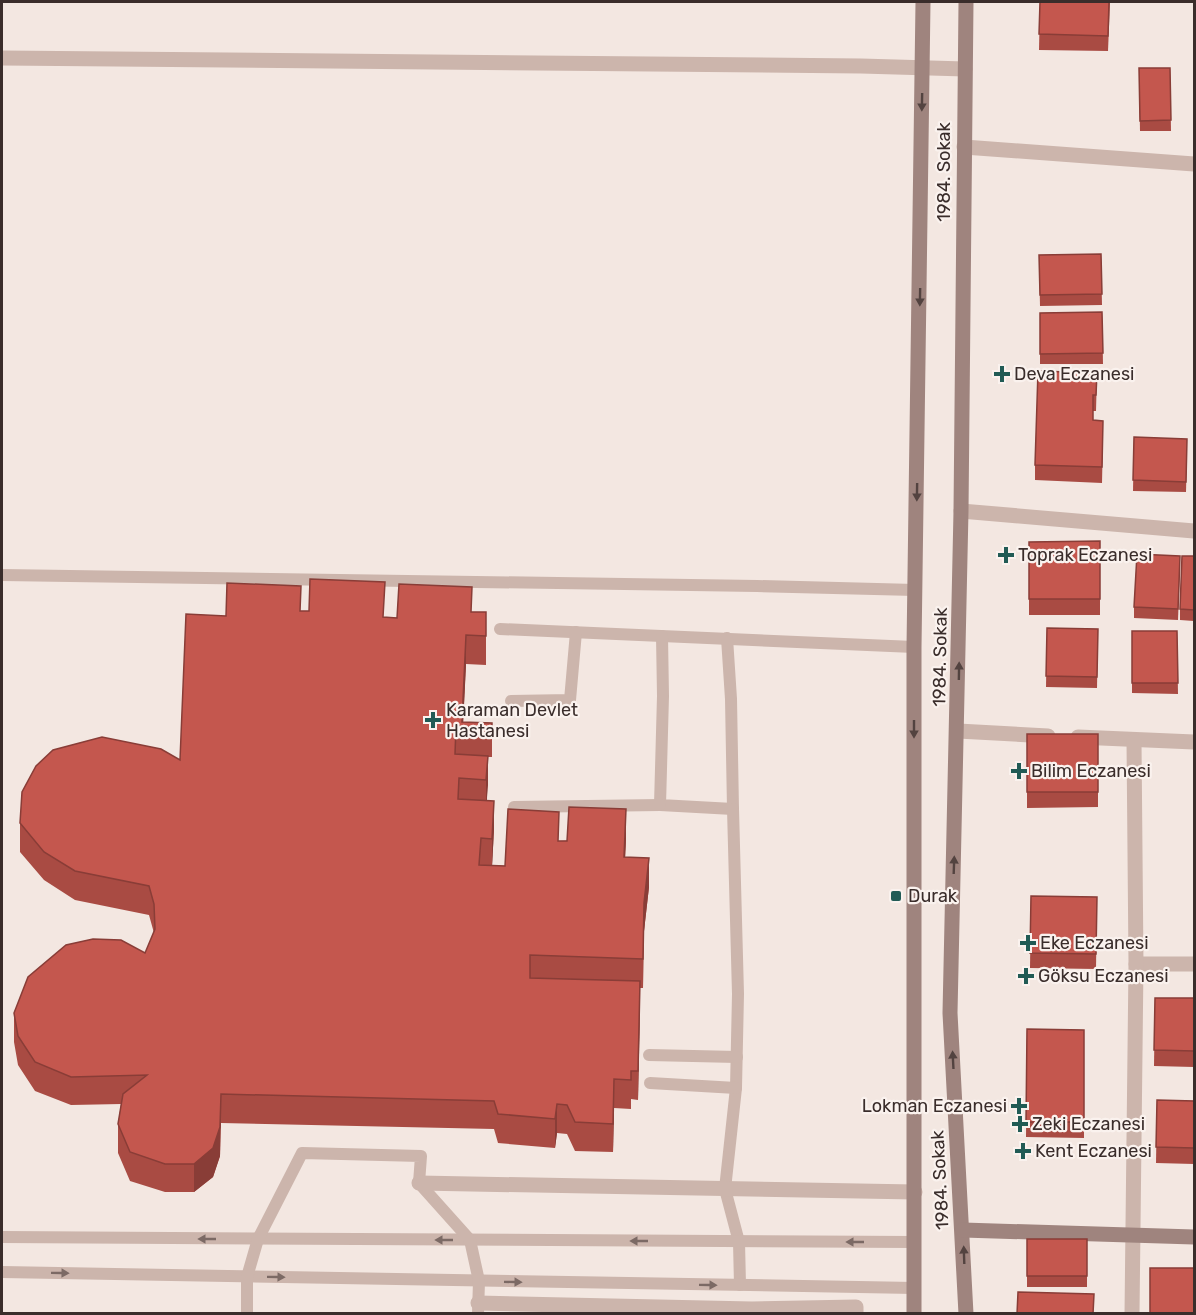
<svg xmlns="http://www.w3.org/2000/svg" width="1196" height="1315" font-family="Rubik,sans-serif">
  <rect width="100%" height="100%" fill="#f3e7e1"/>
  <g fill="none" stroke-linecap="round" stroke-linejoin="round">
    <!-- lane -->
    <g stroke="#ccb5ac" stroke-width="12">
      <polyline points="2,575 757,586 915,590"/>
      <polyline points="500,629 914,647"/>
      <polyline points="662,636 663,696 660,805 733,809 731,699 727,638"/>
      <polyline points="511,701 570,700 576,632"/>
      <polyline points="514,807 660,805"/>
      <polyline points="733,809 738,994 736,1088 725,1189 739,1242 740,1285"/>
      <polyline points="649,1055 737,1057"/>
      <polyline points="650,1083 736,1088"/>
      <polyline points="2,1237 913,1242"/>
      <polyline points="2,1272 914,1288"/>
      <polyline points="247,1314 247,1277 258,1239 302,1153 421,1156 419,1183 470,1240 479,1281 478,1314"/>
    </g>
    <!-- street -->
    <g stroke="#ccb5ac" stroke-width="15">
      <polyline points="2,58 861,66 965,69"/>
      <polyline points="964,147 1194,164"/>
      <polyline points="961,511 1194,531"/>
      <polyline points="958,731 1048,736"/>
      <polyline points="1078,737 1194,742"/>
      <polyline points="1136,964 1194,964"/>
      <polyline points="419,1183 915,1192"/>
      <polyline points="478,1303 752,1309 856,1307 856,1314"/>
      <polyline points="1132,1314 1136,964 1134,741"/>
    </g>
    <!-- secondary -->
    <g stroke="#9f847e" stroke-width="15">
      <polyline points="966,2 961,511 950,1013 966,1314"/>
      <polyline points="963,1230 1194,1237"/>
      <polyline points="914,1314 914,647 923,2"/>
    </g>
  </g>
  <!-- wall -->
  <g fill="#a94b43">
    <polygon points="1040,2 1110,2 1108,51 1039,50"/>
    <polygon points="1139,68 1170,68 1171,131 1140,131"/>
    <polygon points="1101,254 1102,305 1040,306 1039,255"/>
    <polygon points="1102,312 1103,364 1040,364 1040,313"/>
    <polygon points="1097,373 1096,411 1093,411 1093,420 1103,437 1102,483 1035,480 1035,465"/>
    <polygon points="1134,437 1187,450 1186,492 1133,491"/>
    <polygon points="1100,541 1100,615 1029,615 1029,542"/>
    <polygon points="1194,556 1194,621 1180,620 1180,609"/>
    <polygon points="1180,567 1178,620 1134,618 1134,607"/>
    <polygon points="301,611 397,618 472,612 486,612 486,665 466,664 463,722 492,723 492,757 488,757 487,800 494,829 492,865 505,866 559,841 626,838 625,857 649,887 644,931 643,988 640,988 638,1100 631,1099 631,1109 614,1108 613,1152 575,1151 567,1134 557,1133 555,1148 498,1143 494,1129 221,1123 220,1156 213,1177 194,1192 165,1192 130,1181 118,1153 118,1124 121,1104 71,1105 35,1091 18,1065 14,1042 14,1013 145,953 154,933 149,915 75,900 44,880 20,852 20,823 180,760 226,616"/>
    <polygon points="1047,628 1098,629 1097,688 1046,687"/>
    <polygon points="1132,631 1177,631 1178,694 1132,693"/>
    <polygon points="1027,734 1098,734 1098,807 1027,808"/>
    <polygon points="1031,896 1097,897 1096,969 1030,968"/>
    <polygon points="1155,998 1194,998 1194,1067 1154,1066"/>
    <polygon points="1027,1029 1084,1030 1084,1138 1026,1137"/>
    <polygon points="1157,1100 1194,1101 1194,1164 1156,1163"/>
    <rect x="1027" y="1239" width="60" height="48"/>
  </g>
  <!-- shaded-wall -->
  <g fill="#893d37">
    <polygon points="466,635 466,664 463,727 462,726"/>
    <polygon points="488,756 488,785 486,808 486,780"/>
    <polygon points="494,801 494,829 492,868 492,839"/>
    <polygon points="626,809 626,838 624,885 624,857"/>
    <polygon points="649,858 649,887 644,931 643,988 644,903"/>
    <polygon points="640,981 640,1009 638,1100 638,1071"/>
    <polygon points="614,1079 614,1108 613,1152 613,1124"/>
    <polygon points="221,1094 220,1156 213,1177 194,1192 194,1164"/>
    <polygon points="557,1104 557,1133 555,1148 555,1119"/>
  </g>
  <!-- building -->
  <g fill="#c4574e" stroke="#893d37" stroke-width="1.5">
    <polygon points="1040,2 1109,2 1108,36 1039,34"/>
    <polygon points="1139,68 1170,68 1171,120 1140,121"/>
    <polygon points="1101,254 1102,294 1040,295 1039,255"/>
    <polygon points="1102,312 1103,353 1040,354 1040,313"/>
    <polygon points="1038,371 1097,373 1096,395 1093,395 1093,420 1103,421 1102,467 1035,465"/>
    <polygon points="1134,437 1187,439 1186,482 1133,480"/>
    <polygon points="1100,541 1100,599 1029,599 1029,542"/>
    <polygon points="1137,554 1180,556 1178,609 1134,607"/>
    <polygon points="1182,556 1194,556 1194,610 1180,609"/>
    <polygon points="310,579 385,582 383,617 397,618 399,584 472,587 471,612 486,612 486,636 466,635 462,722 492,723 492,728 456,726 455,754 488,756 486,780 459,778 458,799 494,801 492,839 481,838 479,865 505,866 508,809 559,812 558,841 567,841 569,807 626,809 624,857 649,858 644,903 643,959 530,955 530,978 640,981 638,1071 631,1071 631,1080 614,1079 613,1124 575,1122 567,1105 557,1104 555,1119 498,1114 494,1101 221,1094 220,1127 213,1148 194,1164 165,1164 130,1152 118,1124 123,1094 147,1075 71,1077 35,1062 18,1036 14,1013 28,977 66,945 93,939 121,940 145,953 155,929 154,904 149,886 75,871 44,852 20,823 22,792 36,766 53,750 102,737 161,749 180,760 186,614 226,616 227,583 301,586 300,611 309,611"/>
    <polygon points="1047,628 1098,629 1097,677 1046,676"/>
    <polygon points="1132,631 1177,631 1178,683 1132,683"/>
    <rect x="1027" y="734" width="71" height="58"/>
    <polygon points="1031,896 1097,897 1096,954 1030,953"/>
    <polygon points="1155,998 1194,998 1194,1051 1154,1050"/>
    <polygon points="1027,1029 1084,1030 1084,1122 1026,1122"/>
    <polygon points="1157,1100 1194,1101 1194,1148 1156,1147"/>
    <rect x="1027" y="1239" width="60" height="37"/>
    <rect x="1150" y="1268" width="44" height="46"/>
    <polygon points="1018,1292 1094,1294 1093,1314 1017,1314"/>
  </g>
  <!-- one-way arrows -->
  <defs><path id="oneway-solid" d="M-6-.8H1V-3.2L6.5 0L1 3.2V.8H-6Z" transform="scale(1.5)"/></defs>
  <g fill="#534340">
    <use href="#oneway-solid" transform="translate(922 102) rotate(91)"/>
    <use href="#oneway-solid" transform="translate(920 297) rotate(91)"/>
    <use href="#oneway-solid" transform="translate(917 492) rotate(91)"/>
    <use href="#oneway-solid" transform="translate(959 671) rotate(-89)"/>
    <use href="#oneway-solid" transform="translate(914 729) rotate(90)"/>
    <use href="#oneway-solid" transform="translate(954 865) rotate(-88)"/>
    <use href="#oneway-solid" transform="translate(953 1060) rotate(-93)"/>
    <use href="#oneway-solid" transform="translate(964 1255) rotate(-92)"/>
  </g>
  <g fill="#7c6a65">
    <use href="#oneway-solid" transform="translate(207 1239) rotate(-180)"/>
    <use href="#oneway-solid" transform="translate(444 1240) rotate(-180)"/>
    <use href="#oneway-solid" transform="translate(639 1241) rotate(-180)"/>
    <use href="#oneway-solid" transform="translate(855 1242) rotate(180)"/>
    <use href="#oneway-solid" transform="translate(60 1273) rotate(1)"/>
    <use href="#oneway-solid" transform="translate(276 1277) rotate(1)"/>
    <use href="#oneway-solid" transform="translate(513 1282) rotate(1)"/>
    <use href="#oneway-solid" transform="translate(708 1285) rotate(1)"/>
  </g>
  <!-- markers -->
  <g fill="#215b55" stroke="#faf2ee" stroke-width="2">
    <path d="M999 365h6v6h6v6h-6v6h-6v-6h-6v-6h6z"/>
    <path d="M1003 546h6v6h6v6h-6v6h-6v-6h-6v-6h6z"/>
    <path d="M430 711h6v6h6v6h-6v6h-6v-6h-6v-6h6z"/>
    <path d="M1016 762h6v6h6v6h-6v6h-6v-6h-6v-6h6z"/>
    <rect x="890" y="890" width="12" height="12" rx="3"/>
    <path d="M1025 934h6v6h6v6h-6v6h-6v-6h-6v-6h6z"/>
    <path d="M1023 967h6v6h6v6h-6v6h-6v-6h-6v-6h6z"/>
    <path d="M1016 1097h6v6h6v6h-6v6h-6v-6h-6v-6h6z"/>
    <path d="M1017 1115h6v6h6v6h-6v6h-6v-6h-6v-6h6z"/>
    <path d="M1020 1142h6v6h6v6h-6v6h-6v-6h-6v-6h6z"/>
  </g>
  <g text-anchor="middle" stroke-width="4.5" stroke-linejoin="round" paint-order="stroke">
    <!-- street labels -->
    <g font-size="18" fill="#3a2d2b" stroke="#faf2ee">
      <text transform="translate(944 172) rotate(-90)" y="6">1984. Sokak</text>
      <text transform="translate(940 657) rotate(-89)" y="6">1984. Sokak</text>
      <text transform="translate(940 1180) rotate(-93)" y="6">1984. Sokak</text>
    </g>
    <!-- poi labels -->
    <g font-size="18" fill="#3a2d2b" stroke="#faf2ee" text-anchor="start">
      <text x="1014" y="380">Deva Eczanesi</text>
      <text x="1018" y="561">Toprak Eczanesi</text>
      <text x="446" y="716">Karaman Devlet<tspan x="446" dy="21">Hastanesi</tspan></text>
      <text x="1031" y="777">Bilim Eczanesi</text>
      <text x="908" y="902">Durak</text>
      <text x="1040" y="949">Eke Eczanesi</text>
      <text x="1038" y="982">Göksu Eczanesi</text>
      <text x="1007" y="1112" text-anchor="end">Lokman Eczanesi</text>
      <text x="1032" y="1130">Zeki Eczanesi</text>
      <text x="1035" y="1157">Kent Eczanesi</text>
    </g>
  </g>
  <!-- border -->
  <rect width="1196" height="1315" fill="none" stroke="#3a2d2b" stroke-width="6"/>
</svg>
